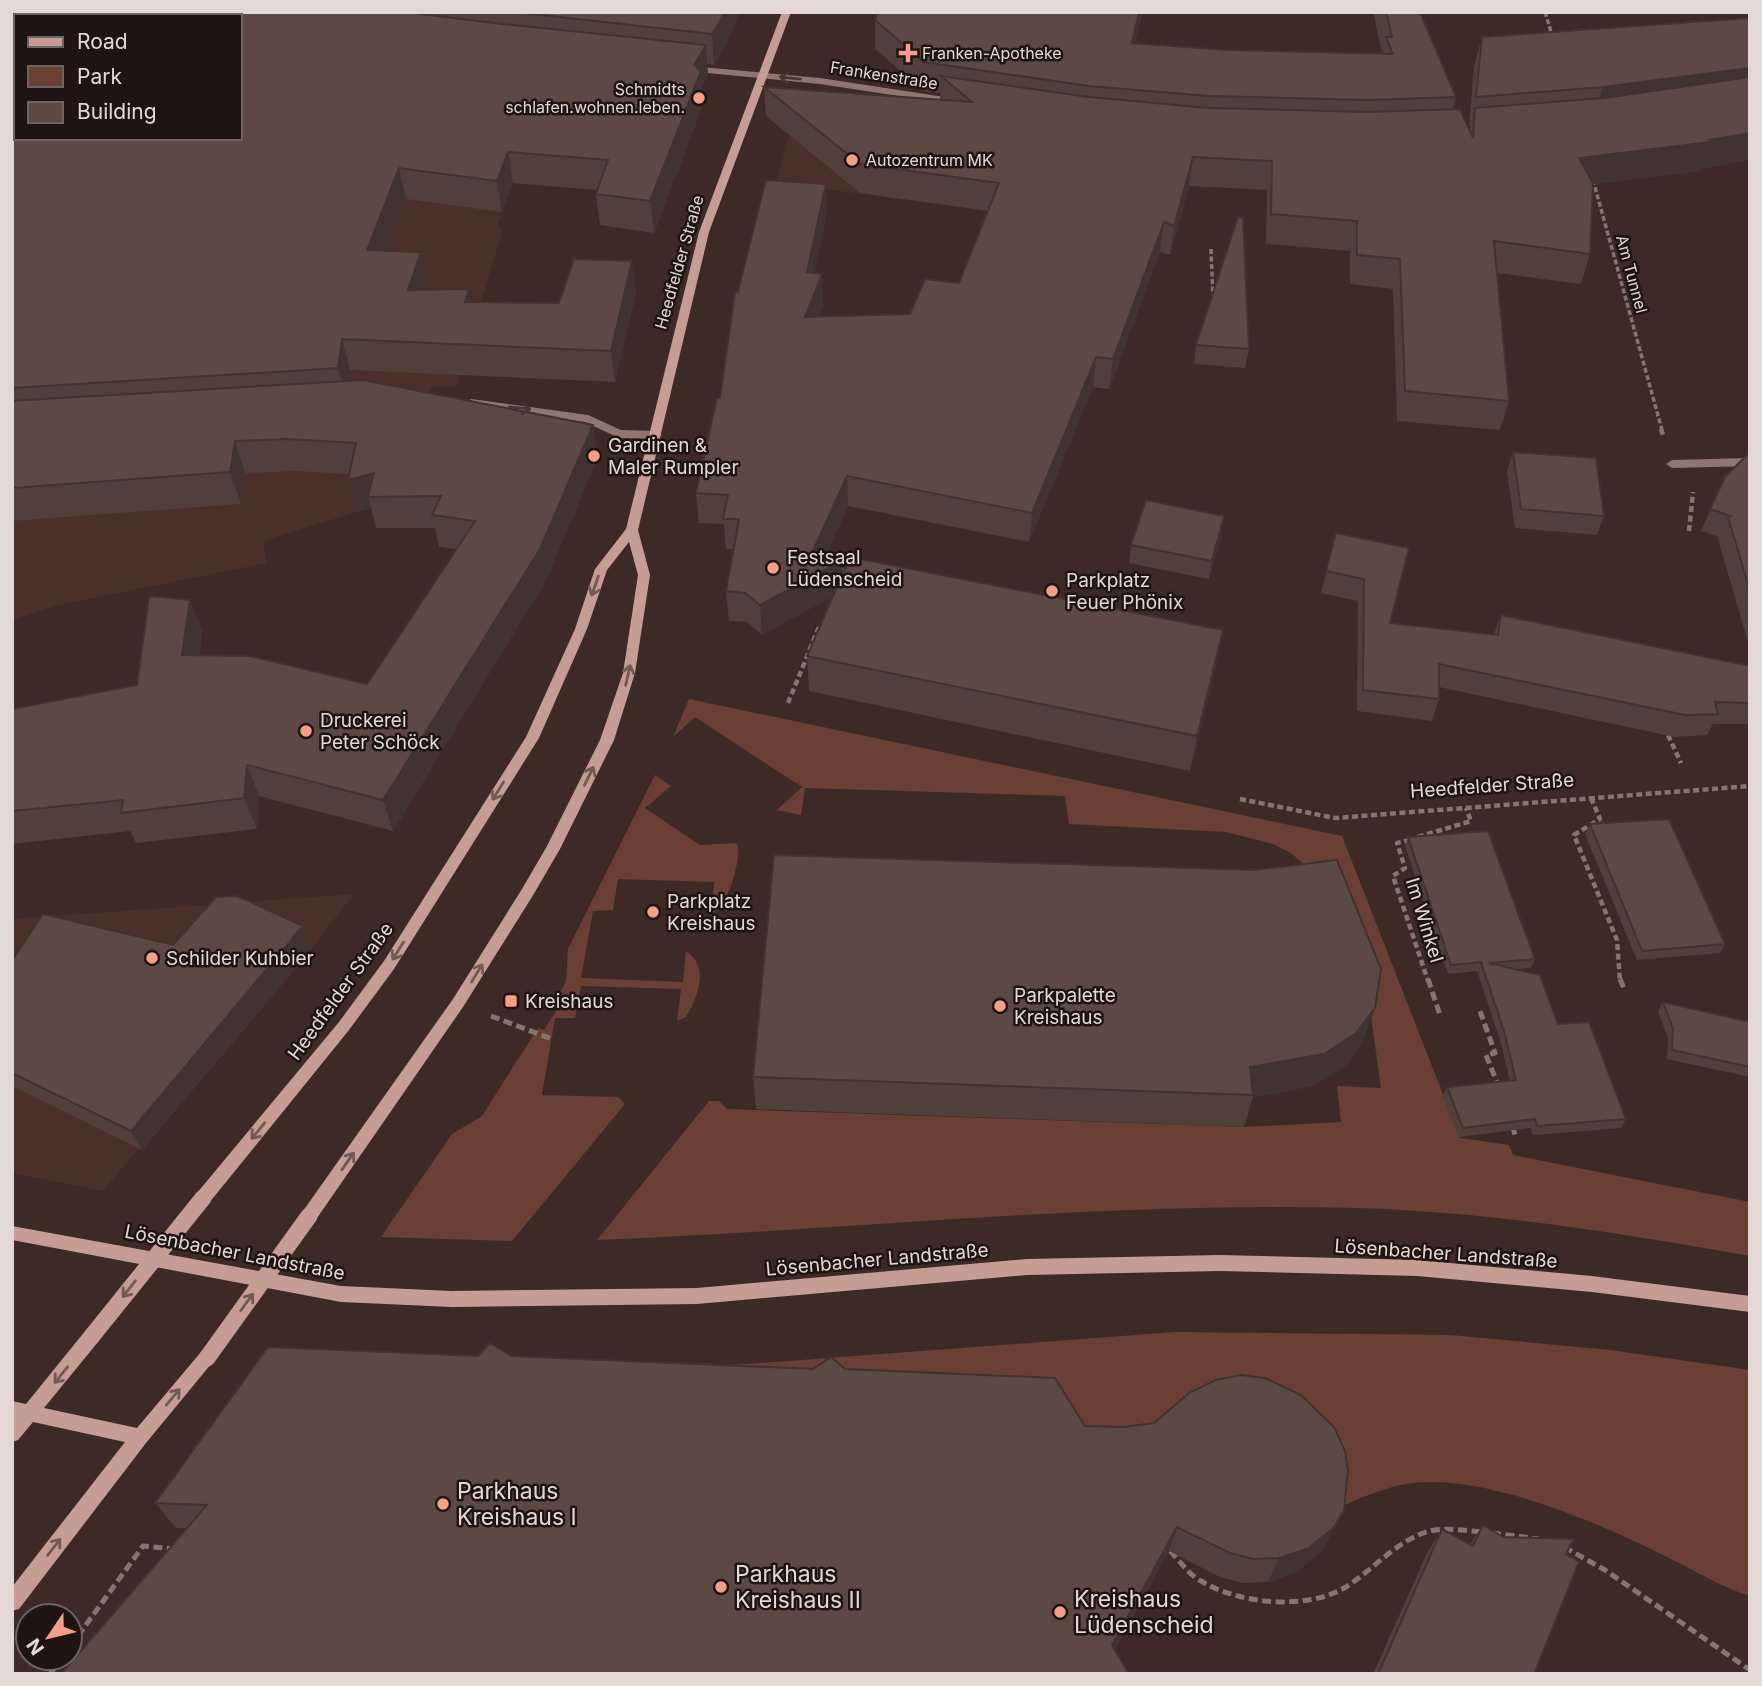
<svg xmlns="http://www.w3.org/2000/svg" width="1762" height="1686" font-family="Inter,sans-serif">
  <rect width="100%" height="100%" fill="#3d2a26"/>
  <!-- built -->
  <g fill="#493029">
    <polygon points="12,64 16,64 16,138 240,138 514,179 497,227 503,229 456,387 431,387 429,402 382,504 263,541 267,563 59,605 12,620"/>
    <polygon points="940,117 904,200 776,182 794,119"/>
    <polygon points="354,894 294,971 142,1150 138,1149 103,1191 12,1173 12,919"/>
  </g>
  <!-- green -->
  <g fill="#6a4036">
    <path d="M689 699 1342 836 1460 1138 1509 1145 1513 1155 1750 1202V1256C1620 1233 1489 1212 1358 1208 1103 1201 851 1230 597 1240L709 1101H719L727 1109 1244 1127 1341 1122 1337 1086 1381 1088 1369 1002 1316 875 1291 853 1273 844 1226 832 1069 824 1065 796 805 788 801 815 777 810 802 787 695 717 673 737Z"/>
    <path d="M655 775 671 786 645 808 700 845 737 843C742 858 728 908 712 913L714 882 618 879 613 910 593 911 581 978 683 982 686 951C710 967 698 996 686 1017L677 1021 681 989 581 986 575 1018H555L542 1095 618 1097 625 1104 512 1241 381 1237 452 1134 482 1116 538 1028 544 1030 561 1003 555 1000 566 982 568 949Z"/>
    <path d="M1175 1332 1451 1335 1610 1350 1750 1370V1596C1721 1587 1694 1570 1667 1557 1600 1523 1476 1469 1401 1485 1378 1490 1357 1499 1336 1509L1164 1437 516 1372 682 1369Z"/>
  </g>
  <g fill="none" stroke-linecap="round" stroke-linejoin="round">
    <!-- path-far2 -->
    <g stroke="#857571" stroke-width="3.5" stroke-dasharray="5 2.5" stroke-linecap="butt">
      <polyline points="1545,12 1552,35"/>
      <polyline points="1593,180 1662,430"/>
      <polyline points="1211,249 1213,298"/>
    </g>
    <!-- path-far1 -->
    <g stroke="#857571" stroke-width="4.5" stroke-dasharray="6 3.5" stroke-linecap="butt">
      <polyline points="1661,429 1663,435"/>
      <polyline points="1689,531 1693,492"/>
      <polyline points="841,574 850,552"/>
      <polyline points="788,703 819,627"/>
      <polyline points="1668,735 1681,763"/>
      <polyline points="1591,798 1600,819 1574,835 1617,940 1620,981"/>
      <polyline points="1240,799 1335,818 1750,786"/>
      <polyline points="1418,837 1471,821 1466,808"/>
      <polyline points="1410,840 1397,843 1405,868 1393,876 1428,981"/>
    </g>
    <!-- path -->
    <g stroke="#857571" stroke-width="5" stroke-dasharray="9 4.5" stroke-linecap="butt">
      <polyline points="1428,979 1440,1015"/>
      <polyline points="1620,979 1625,991"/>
      <polyline points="1480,1011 1495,1053 1486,1055 1498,1085"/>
      <polyline points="491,1016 552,1039"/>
      <polyline points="1512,1126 1516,1137"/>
      <polyline points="1492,1533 1539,1539"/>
      <polyline points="1564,1547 1605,1570 1750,1670"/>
      <path d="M1170 1551C1180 1561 1188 1574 1201 1581 1239 1604 1306 1611 1346 1587 1373 1570 1398 1539 1430 1531 1447 1527 1467 1531 1484 1532"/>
      <polyline points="70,1647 143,1546 174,1549"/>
      <polyline points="50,1674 62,1658"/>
    </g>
    <!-- minor -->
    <g fill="#8f7670" fill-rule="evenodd">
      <polygon points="690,66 820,78 958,99 963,102 958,105 820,84 687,71 687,67"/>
      <polygon points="471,399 588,415 621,430 656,431 662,435 656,439 619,438 585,422 467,406 465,403"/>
      <polygon points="1750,458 1750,466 1672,468 1666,464 1672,460"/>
    </g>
    <!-- secondary -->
    <g fill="#c59d94" fill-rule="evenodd">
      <polygon points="782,12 791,12 709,232 638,530 650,575 635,673 614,740 560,849 532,897 463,1007 315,1221 309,1223 303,1221 301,1216 303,1211 453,999 522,889 547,846 600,740 623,673 638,575 629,542 607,570 587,629 539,738 394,969 349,1030 209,1203 203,1205 197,1203 195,1198 197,1193 339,1022 384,961 526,737 575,629 595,569 626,529 699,232"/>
      <polygon points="12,1226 341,1286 452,1291 697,1288 1026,1259 1220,1255 1417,1260 1592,1276 1750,1296 1750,1312 1592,1292 1417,1276 1220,1271 1026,1275 697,1304 452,1307 341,1302 12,1240"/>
      <polygon points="92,1328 98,1330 100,1336 98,1342 44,1408 137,1428 201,1352 207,1350 213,1352 216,1358 146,1443 19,1609 12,1611 12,1587 125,1442 33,1422 18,1440 12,1442 14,1418 12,1417 12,1401 26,1404 86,1330"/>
    </g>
    <!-- secondary-bridge -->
    <g stroke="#c59d94" stroke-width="17">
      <polyline points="92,1336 203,1198"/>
      <polyline points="207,1358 309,1216"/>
    </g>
  </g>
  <!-- wall -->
  <g fill="#503f3a">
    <polygon points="12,12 739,12 727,43 714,65 707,64 708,75 702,85 704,102 654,233 600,225 596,194 597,190 513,183 502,212 406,199 386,250 428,283 426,290 471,302 559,303 636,293 615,382 350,370 349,381 593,425 598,457 546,580 393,831 259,796 257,829 136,843 130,831 12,844 12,709 137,685 190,600 202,631 199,656 367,684 456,549 439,547 435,528 376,528 371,508 357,512 349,474 295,471 245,473 241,504 12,521"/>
    <polygon points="875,12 1142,12 1135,43 1227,50 1382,53 1373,12 1420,12 1456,97 1453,109 1469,131 1471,126 1469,126 1474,66 1482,37 1750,18 1700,171 1593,184 1590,254 1581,284 1497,273 1509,401 1500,430 1397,421 1393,289 1350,284 1350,251 1266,244 1267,190 1189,186 1170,255 1160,252 1109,389 1093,387 1029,542 848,506 825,557 842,561 843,574 1216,665 1190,771 809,691 807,656 833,596 762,635 747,622 729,621 726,591 734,549 726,549 724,524 699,523 696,493 720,398 738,292 827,213 814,273 823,304 818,316 910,314 959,283 988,211 860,193 766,116 764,87 940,100 940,93 924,91 875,49"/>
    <polygon points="1196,345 1249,349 1245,368 1194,364"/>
    <polygon points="1513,452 1604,516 1597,535 1515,528 1507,471"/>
    <polygon points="1750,452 1750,649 1718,539 1719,537 1701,531 1725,477"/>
    <polygon points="1224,516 1221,534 1209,579 1129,563 1131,545"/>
    <polygon points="1336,533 1390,623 1494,634 1501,615 1750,666 1750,724 1713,724 1707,735 1675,737 1439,687 1439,699 1432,721 1357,711 1358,601 1321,593"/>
    <polygon points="1590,824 1725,944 1720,953 1637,960 1585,834"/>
    <polygon points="1408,837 1535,959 1531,968 1517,969 1626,1119 1621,1128 1533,1135 1530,1128 1459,1137 1443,1096 1447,1087 1510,1081 1500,1040 1477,971 1448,974 1405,846"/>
    <polygon points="303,926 311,947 142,1150 12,1086 12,961 173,945"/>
    <polygon points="1663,1002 1750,1022 1750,1077 1667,1059 1668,1038 1658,1011"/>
    <polygon points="1363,1041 1345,1066 1313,1086 1253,1097 1244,1127 756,1109 753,1077"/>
    <polygon points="511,1356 845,1369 1085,1426 1331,1534 1321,1552 1297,1572 1268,1582 1242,1583 1220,1577 1169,1551 1115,1649 187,1528 176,1528 155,1503"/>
    <polygon points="1483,1525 1503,1537 1566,1554 1534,1674 1373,1674 1427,1553 1442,1529 1470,1544"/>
  </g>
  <!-- shaded-wall -->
  <g fill="#413330">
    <polygon points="725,12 739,12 727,43 714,65 712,34"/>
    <polygon points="1139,12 1142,12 1129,72 1132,43"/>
    <polygon points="706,45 708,75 702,85 704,102 654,233 650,201 694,65"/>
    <polygon points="1750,68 1750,95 1594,116 1603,87"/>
    <polygon points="1750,133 1750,160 1701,169 1700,171 1570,187 1579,158 1709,140"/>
    <polygon points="508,152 513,183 502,212 497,181"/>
    <polygon points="1193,157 1189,186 1170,255 1174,226"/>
    <polygon points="399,168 406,199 375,281 367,250"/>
    <polygon points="826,184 827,213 808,302 807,272"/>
    <polygon points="1164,222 1160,252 1109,389 1113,359"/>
    <polygon points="421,252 428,283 415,322 408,290"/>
    <polygon points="632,261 636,293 615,382 611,351"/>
    <polygon points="822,274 823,304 806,347 805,317"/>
    <polygon points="469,289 475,320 465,302"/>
    <polygon points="342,339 350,370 347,399 338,368"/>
    <polygon points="1096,357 1093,387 1029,542 1032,513"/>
    <polygon points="593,425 598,457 546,580 393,831 383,800"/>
    <polygon points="235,441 245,473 241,504 230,472"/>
    <polygon points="374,473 368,497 371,508 357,512 348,480"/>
    <polygon points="847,476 848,506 817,575 842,561 843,591 762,635 760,605 811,555"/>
    <polygon points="1224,516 1221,534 1209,579 1212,561"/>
    <polygon points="190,600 202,631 194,687 182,655"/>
    <polygon points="1223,630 1216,665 1190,771 1197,736"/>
    <polygon points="247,765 259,796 257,829 244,798"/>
    <polygon points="303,926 311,947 142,1150 131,1131"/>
    <polygon points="1375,1008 1363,1041 1345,1066 1313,1086 1253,1097 1250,1067"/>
    <polygon points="1344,1510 1321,1552 1297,1572 1268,1582 1279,1558"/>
    <polygon points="1177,1527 1169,1551 1105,1667 1112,1645"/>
  </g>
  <!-- building -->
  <g fill="#5d4944" stroke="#413330" stroke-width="2" fill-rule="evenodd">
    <path d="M12 12H404L502 24 706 45 694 65 701 71 650 201 596 194 608 160 508 152 497 181 399 168 367 250 421 252 408 290 469 289 465 302 559 303 574 259 632 261 611 351 342 339 338 368 12 388ZM16 16H240V138H16Z"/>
    <polygon points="515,12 725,12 712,34"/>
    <polygon points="878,12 1139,12 1132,43 1227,50 1393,54 1386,37 1392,37 1386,12 1420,12 1456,97 1367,100 1209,96 1089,86 924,62 875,20"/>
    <polygon points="1750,18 1750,68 1603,87 1476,97 1482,37"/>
    <polygon points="941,76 1089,97 1208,108 1367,112 1460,109 1473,138 1475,108 1604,98 1750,77 1750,133 1709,140 1711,142 1579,158 1593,183 1590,254 1494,241 1509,401 1405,391 1400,259 1357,255 1357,221 1271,214 1272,161 1193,157 1174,226 1164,222 1113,359 1096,357 1032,513 847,476 811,555 842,561 760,605 745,593 726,591 739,519 723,519 728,495 696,493 717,398 720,398 735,292 738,292 766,180 826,184 807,272 822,274 805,317 910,314 925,279 959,283 999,183 860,164 764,87 972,102"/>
    <polygon points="1238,217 1243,218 1249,349 1196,345"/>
    <polygon points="363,380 593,425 540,549 383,800 247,765 244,798 121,813 123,800 12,811 12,709 137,685 149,596 190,600 182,655 250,656 367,684 475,521 432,515 441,496 368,497 374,473 348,480 356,443 286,439 235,441 230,472 12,488 12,401"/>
    <polygon points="1513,452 1596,458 1604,516 1521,509"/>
    <polygon points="1750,452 1750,591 1728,517 1731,516 1710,509 1725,477"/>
    <polygon points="1146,500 1224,516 1212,561 1131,545"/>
    <polygon points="1336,533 1409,548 1390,623 1498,635 1501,615 1750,666 1750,703 1715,702 1718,714 1685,715 1439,664 1439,699 1363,690 1364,579 1326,571"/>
    <polygon points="850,557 1223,630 1197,736 807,656"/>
    <polygon points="1669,819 1725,944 1642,951 1590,824"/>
    <polygon points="1488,831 1535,959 1489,963 1540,975 1558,1024 1589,1022 1626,1119 1537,1126 1535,1119 1463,1128 1447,1087 1516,1080 1504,1031 1481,962 1451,965 1408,837"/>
    <polygon points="774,855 1253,870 1337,860 1381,969 1375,1008 1356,1033 1324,1054 1250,1067 1253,1095 753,1077"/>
    <polygon points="237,896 303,926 131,1131 12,1073 12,961 43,914 173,945 216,897"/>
    <polygon points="1663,1002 1750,1022 1750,1067 1672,1050 1673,1029"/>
    <polygon points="490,1343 511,1356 813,1369 831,1357 845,1369 1055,1378 1085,1426 1124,1427 1154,1423 1189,1393 1216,1380 1241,1375 1265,1378 1301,1395 1334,1427 1345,1451 1348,1470 1344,1510 1334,1527 1309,1548 1279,1558 1253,1559 1230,1553 1177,1527 1112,1645 1129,1674 61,1674 207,1505 155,1503 268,1347 478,1356"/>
    <polygon points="1483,1525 1503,1537 1574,1539 1566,1554 1579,1562 1534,1674 1378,1674 1442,1529 1473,1546"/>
  </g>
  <!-- one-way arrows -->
  <defs><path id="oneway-shaft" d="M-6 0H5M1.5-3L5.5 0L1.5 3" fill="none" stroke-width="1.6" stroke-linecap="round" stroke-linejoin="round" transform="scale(1.75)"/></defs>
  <g stroke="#463734">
    <use href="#oneway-shaft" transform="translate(790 78) rotate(-174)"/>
    <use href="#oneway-shaft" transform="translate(520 408) rotate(6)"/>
  </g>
  <g stroke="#725954">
    <use href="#oneway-shaft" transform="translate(595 586) rotate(109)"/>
    <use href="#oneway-shaft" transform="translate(628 675) rotate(-77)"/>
    <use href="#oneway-shaft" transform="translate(589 776) rotate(-64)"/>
    <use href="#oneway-shaft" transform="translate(498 791) rotate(122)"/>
    <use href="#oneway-shaft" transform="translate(398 951) rotate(122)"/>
    <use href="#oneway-shaft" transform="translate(477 973) rotate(-58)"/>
    <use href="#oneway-shaft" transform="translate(258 1131) rotate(129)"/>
    <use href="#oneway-shaft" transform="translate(348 1161) rotate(-55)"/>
    <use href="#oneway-shaft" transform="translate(129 1289) rotate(128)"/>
    <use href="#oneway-shaft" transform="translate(247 1302) rotate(-54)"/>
    <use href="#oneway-shaft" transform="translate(61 1375) rotate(129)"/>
    <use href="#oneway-shaft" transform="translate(173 1397) rotate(-50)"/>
    <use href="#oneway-shaft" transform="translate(54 1547) rotate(-52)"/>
  </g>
  <!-- markers -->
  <g fill="#f49e89" stroke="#1e1513" stroke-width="2.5">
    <path d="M904.5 42.5h7v7h7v7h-7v7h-7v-7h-7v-7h7z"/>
    <circle cx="699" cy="98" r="7"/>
    <circle cx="852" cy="160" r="7"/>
    <circle cx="594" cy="456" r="7"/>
    <circle cx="773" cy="568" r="7"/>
    <circle cx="1052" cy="591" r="7"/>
    <circle cx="306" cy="731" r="7"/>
    <circle cx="653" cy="912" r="7"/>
    <circle cx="152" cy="958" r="7"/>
    <rect x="504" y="994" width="14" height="14" rx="3.5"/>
    <circle cx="1000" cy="1006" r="7"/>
    <circle cx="443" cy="1504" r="7"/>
    <circle cx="721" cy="1587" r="7"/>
    <circle cx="1060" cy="1612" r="7"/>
  </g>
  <g text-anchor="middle" stroke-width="5" stroke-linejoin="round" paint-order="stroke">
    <!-- far-poi labels -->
    <g font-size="16" fill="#e4d8d4" stroke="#1e1513" text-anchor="start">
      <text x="922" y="59">Franken-Apotheke</text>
      <text x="685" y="95" text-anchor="end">Schmidts<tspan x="685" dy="18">schlafen.wohnen.leben.</tspan></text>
      <text x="866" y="166">Autozentrum MK</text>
    </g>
    <!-- far-street labels -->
    <g font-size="16" fill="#e4d8d4" stroke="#1e1513">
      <text transform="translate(884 75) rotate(9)" y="6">Frankenstraße</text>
      <text transform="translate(679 262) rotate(-74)" y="6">Heedfelder Straße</text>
      <text transform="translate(1632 274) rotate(75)" y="6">Am Tunnel</text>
    </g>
    <!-- poi labels -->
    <g font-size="19" fill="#e4d8d4" stroke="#1e1513" text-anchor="start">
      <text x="608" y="452">Gardinen &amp;<tspan x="608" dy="22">Maler Rumpler</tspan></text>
      <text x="787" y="564">Festsaal<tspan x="787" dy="22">Lüdenscheid</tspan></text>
      <text x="1066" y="587">Parkplatz<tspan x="1066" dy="22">Feuer Phönix</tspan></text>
      <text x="320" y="727">Druckerei<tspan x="320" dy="22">Peter Schöck</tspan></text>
      <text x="667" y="908">Parkplatz<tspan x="667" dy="22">Kreishaus</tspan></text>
      <text x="166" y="965">Schilder Kuhbier</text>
      <text x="1014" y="1002">Parkpalette<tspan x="1014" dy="22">Kreishaus</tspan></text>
      <text x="525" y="1008">Kreishaus</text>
    </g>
    <!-- street labels -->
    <g font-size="19" fill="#e4d8d4" stroke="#1e1513">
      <text transform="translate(1492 785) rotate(-4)" y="7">Heedfelder Straße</text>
      <text transform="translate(1425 920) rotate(73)" y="7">Im Winkel</text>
      <text transform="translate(340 991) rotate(-54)" y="7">Heedfelder Straße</text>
      <text transform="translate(235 1252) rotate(11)" y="7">Lösenbacher Landstraße</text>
      <text transform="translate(1446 1253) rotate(4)" y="7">Lösenbacher Landstraße</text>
      <text transform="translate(877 1259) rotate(-5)" y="7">Lösenbacher Landstraße</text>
    </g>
    <!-- near-poi labels -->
    <g font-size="23" fill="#e4d8d4" stroke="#1e1513" text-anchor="start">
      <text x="457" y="1499">Parkhaus<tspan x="457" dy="26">Kreishaus I</tspan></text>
      <text x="735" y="1582">Parkhaus<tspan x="735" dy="26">Kreishaus II</tspan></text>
      <text x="1074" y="1607">Kreishaus<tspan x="1074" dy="26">Lüdenscheid</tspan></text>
    </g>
  </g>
  <!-- border -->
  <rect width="1762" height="1686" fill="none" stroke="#e4d8d4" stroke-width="28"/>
  <!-- legend -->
  <rect x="14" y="14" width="228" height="126" fill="#1e1513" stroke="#6d6360" stroke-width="2"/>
  <rect x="28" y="37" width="35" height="10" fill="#c59d94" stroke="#6d6360" stroke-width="2"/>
  <text x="77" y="49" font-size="21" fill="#e4d8d4">Road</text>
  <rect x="28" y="66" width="35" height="21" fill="#6a4036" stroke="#6d6360" stroke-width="2"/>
  <text x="77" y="84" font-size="21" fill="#e4d8d4">Park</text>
  <rect x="28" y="102" width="35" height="21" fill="#5d4944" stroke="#6d6360" stroke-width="2"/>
  <text x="77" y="119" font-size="21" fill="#e4d8d4">Building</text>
  <!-- north arrow -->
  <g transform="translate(49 1637) rotate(235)"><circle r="33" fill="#1e1513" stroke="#6d6360" stroke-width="2"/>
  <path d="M0-5L12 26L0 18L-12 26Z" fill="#f49e89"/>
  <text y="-10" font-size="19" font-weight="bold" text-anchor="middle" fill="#e4d8d4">N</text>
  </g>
</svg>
